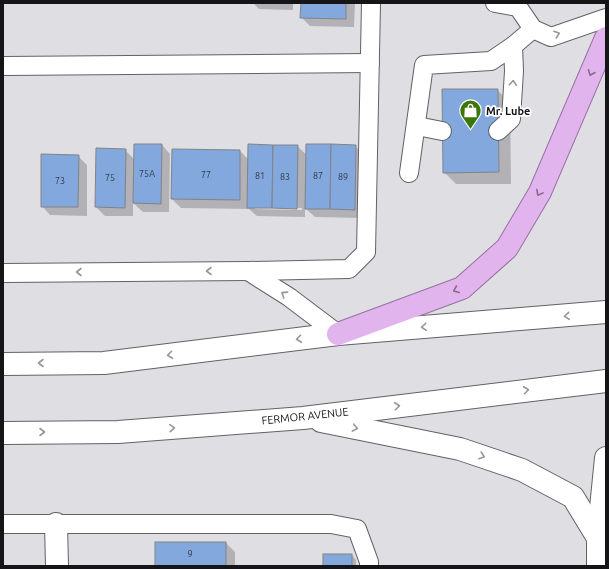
<svg xmlns="http://www.w3.org/2000/svg" width="609" height="569" font-family="Ubuntu,sans-serif">
  <rect width="100%" height="100%" fill="#dfdee3"/>
  <!-- shadow -->
  <g fill="#0003" fill-rule="evenodd">
    <polygon points="253,3 293,3 293,10 259,9"/>
    <polygon points="302,3 355,3 354,27 310,26 301,17"/>
    <polygon points="497,90 510,102 511,184 456,184 444,172"/>
    <polygon points="162,145 170,154 169,212 143,212 133,203 133,216 105,216 96,207 97,149 125,150 135,160"/>
    <path d="M297 146 307 155 355 146 364 155 363 218 315 217 305 208V217L257 216 249 209 181 208 172 199 173 150 240 151 249 160ZM255 207 302 208V210L255 209Z"/>
    <polygon points="78,156 87,165 87,216 50,215 42,206"/>
    <polygon points="226,543 235,552 235,566 156,566"/>
    <polygon points="352,555 356,560 356,566 324,566"/>
  </g>
  <!-- building -->
  <g fill="#83a8dd" stroke="#818387">
    <polygon points="301,3 346,3 346,19 300,18"/>
    <polygon points="442,89 498,89 499,172 443,173"/>
    <polygon points="134,144 162,144 161,204 133,203"/>
    <polygon points="248,144 273,145 272,208 247,208"/>
    <polygon points="306,144 331,144 330,209 305,209"/>
    <polygon points="331,144 356,145 355,210 330,209"/>
    <polygon points="273,145 298,145 297,209 272,208"/>
    <polygon points="96,148 126,149 125,208 95,207"/>
    <polygon points="172,149 240,150 240,200 171,199"/>
    <polygon points="41,154 79,155 78,207 41,207"/>
    <rect x="155" y="542" width="71" height="24"/>
    <rect x="323" y="554" width="29" height="12"/>
  </g>
  <g fill="none" stroke-linecap="round" stroke-linejoin="round">
    <defs>
      <g id="service">
        <polyline points="495,3 518,7 533,29 551,37 606,18"/>
        <polyline points="3,66 370,63"/>
        <polyline points="417,126 442,131"/>
        <polyline points="498,131 511,119 514,71 513,46"/>
        <polyline points="409,173 424,65 491,61 513,46 533,29"/>
        <polyline points="248,271 289,297 338,334"/>
        <polyline points="3,273 248,271 349,269 366,252 371,3"/>
        <polyline points="3,524 331,524 357,529 369,562 369,566"/>
      </g>
      <polyline id="minor" points="56,524 57,566"/>
      <g id="secondary">
        <polyline points="3,364 104,363 338,334 606,312"/>
        <polyline points="321,421 460,449 522,470 573,497 598,538"/>
        <polyline points="3,433 118,432 303,418 606,381"/>
        <polyline points="598,566 598,538 606,458"/>
      </g>
      <polyline id="trunk" points="338,334 462,288 507,248 540,192 606,38"/>
    </defs>
    <!-- service casing -->
    <use href="#service" stroke="#626266" stroke-width="20"/>
    <!-- minor casing -->
    <use href="#minor" stroke="#626266" stroke-width="24"/>
    <!-- secondary casing -->
    <use href="#secondary" stroke="#626266" stroke-width="24"/>
    <!-- trunk casing -->
    <use href="#trunk" stroke="#9671a0" stroke-width="24"/>
    <!-- service -->
    <use href="#service" stroke="#fff" stroke-width="18"/>
    <!-- minor -->
    <use href="#minor" stroke="#fff" stroke-width="22"/>
    <!-- secondary -->
    <use href="#secondary" stroke="#fff" stroke-width="22"/>
    <!-- trunk -->
    <use href="#trunk" stroke="#e2b4ee" stroke-width="22"/>
  </g>
  <!-- one-way arrows -->
  <defs><path id="oneway-chevron" d="M-2-3.5L2.5 0L-2 3.5" fill="none" stroke-width="1.6" stroke-linecap="round" stroke-linejoin="round"/></defs>
  <g stroke="#969697">
    <use href="#oneway-chevron" transform="translate(557 34) rotate(-19)"/>
    <use href="#oneway-chevron" transform="translate(513 83) rotate(-86)"/>
    <use href="#oneway-chevron" transform="translate(209 271) rotate(180)"/>
    <use href="#oneway-chevron" transform="translate(79 272) rotate(180)"/>
    <use href="#oneway-chevron" transform="translate(284 294) rotate(-147)"/>
    <use href="#oneway-chevron" transform="translate(567 316) rotate(175)"/>
    <use href="#oneway-chevron" transform="translate(424 327) rotate(175)"/>
    <use href="#oneway-chevron" transform="translate(299 339) rotate(173)"/>
    <use href="#oneway-chevron" transform="translate(170 355) rotate(173)"/>
    <use href="#oneway-chevron" transform="translate(41 363) rotate(180)"/>
    <use href="#oneway-chevron" transform="translate(526 390) rotate(-7)"/>
    <use href="#oneway-chevron" transform="translate(397 406) rotate(-7)"/>
    <use href="#oneway-chevron" transform="translate(172 428) rotate(-4)"/>
    <use href="#oneway-chevron" transform="translate(355 428) rotate(11)"/>
    <use href="#oneway-chevron" transform="translate(42 432)"/>
    <use href="#oneway-chevron" transform="translate(482 456) rotate(19)"/>
  </g>
  <g stroke="#866c8d">
    <use href="#oneway-chevron" transform="translate(591 73) rotate(113)"/>
    <use href="#oneway-chevron" transform="translate(539 193) rotate(118)"/>
    <use href="#oneway-chevron" transform="translate(456 290) rotate(157)"/>
  </g>
  <!-- icons -->
  <defs>
    <symbol id="shop-pin" viewBox="-11 -11 22 30"><path d="M0 17L-7.5 6A9.5 9.5 0 1 1 7.5 6Z" fill="#3d7608" stroke="#fff"/><path d="M-5-2.5h2.3a2.7 3.5 0 0 1 5.4 0H5L5.5 6h-11ZM-1.5-2.5h3a1.5 2.3 0 0 0-3 0Z" fill="#fff"/></symbol>
  </defs>
  <g fill-rule="evenodd">
    <use href="#shop-pin" x="458" y="98" width="25" height="34"/>
  </g>
  <g text-anchor="middle" stroke-width="3.5" stroke-linejoin="round" paint-order="stroke">
    <!-- number labels -->
    <g font-size="9" fill="#303a48">
      <text x="147" y="177">75A</text>
      <text x="206" y="178">77</text>
      <text x="260" y="179">81</text>
      <text x="318" y="179">87</text>
      <text x="285" y="180">83</text>
      <text x="343" y="180">89</text>
      <text x="110" y="181">75</text>
      <text x="60" y="184">73</text>
      <text x="190" y="557">9</text>
    </g>
    <!-- poi labels -->
    <g font-size="11" font-weight="bold" fill="#151517" stroke="#fff" text-anchor="start">
      <text x="486" y="115">Mr. Lube</text>
    </g>
    <!-- street labels -->
    <g font-size="11" fill="#151517" stroke="#fff">
      <text transform="translate(305 416) rotate(-6)" y="4">FERMOR AVENUE</text>
    </g>
  </g>
  <!-- border -->
  <rect width="609" height="569" fill="none" stroke="#151517" stroke-width="8"/>
</svg>
